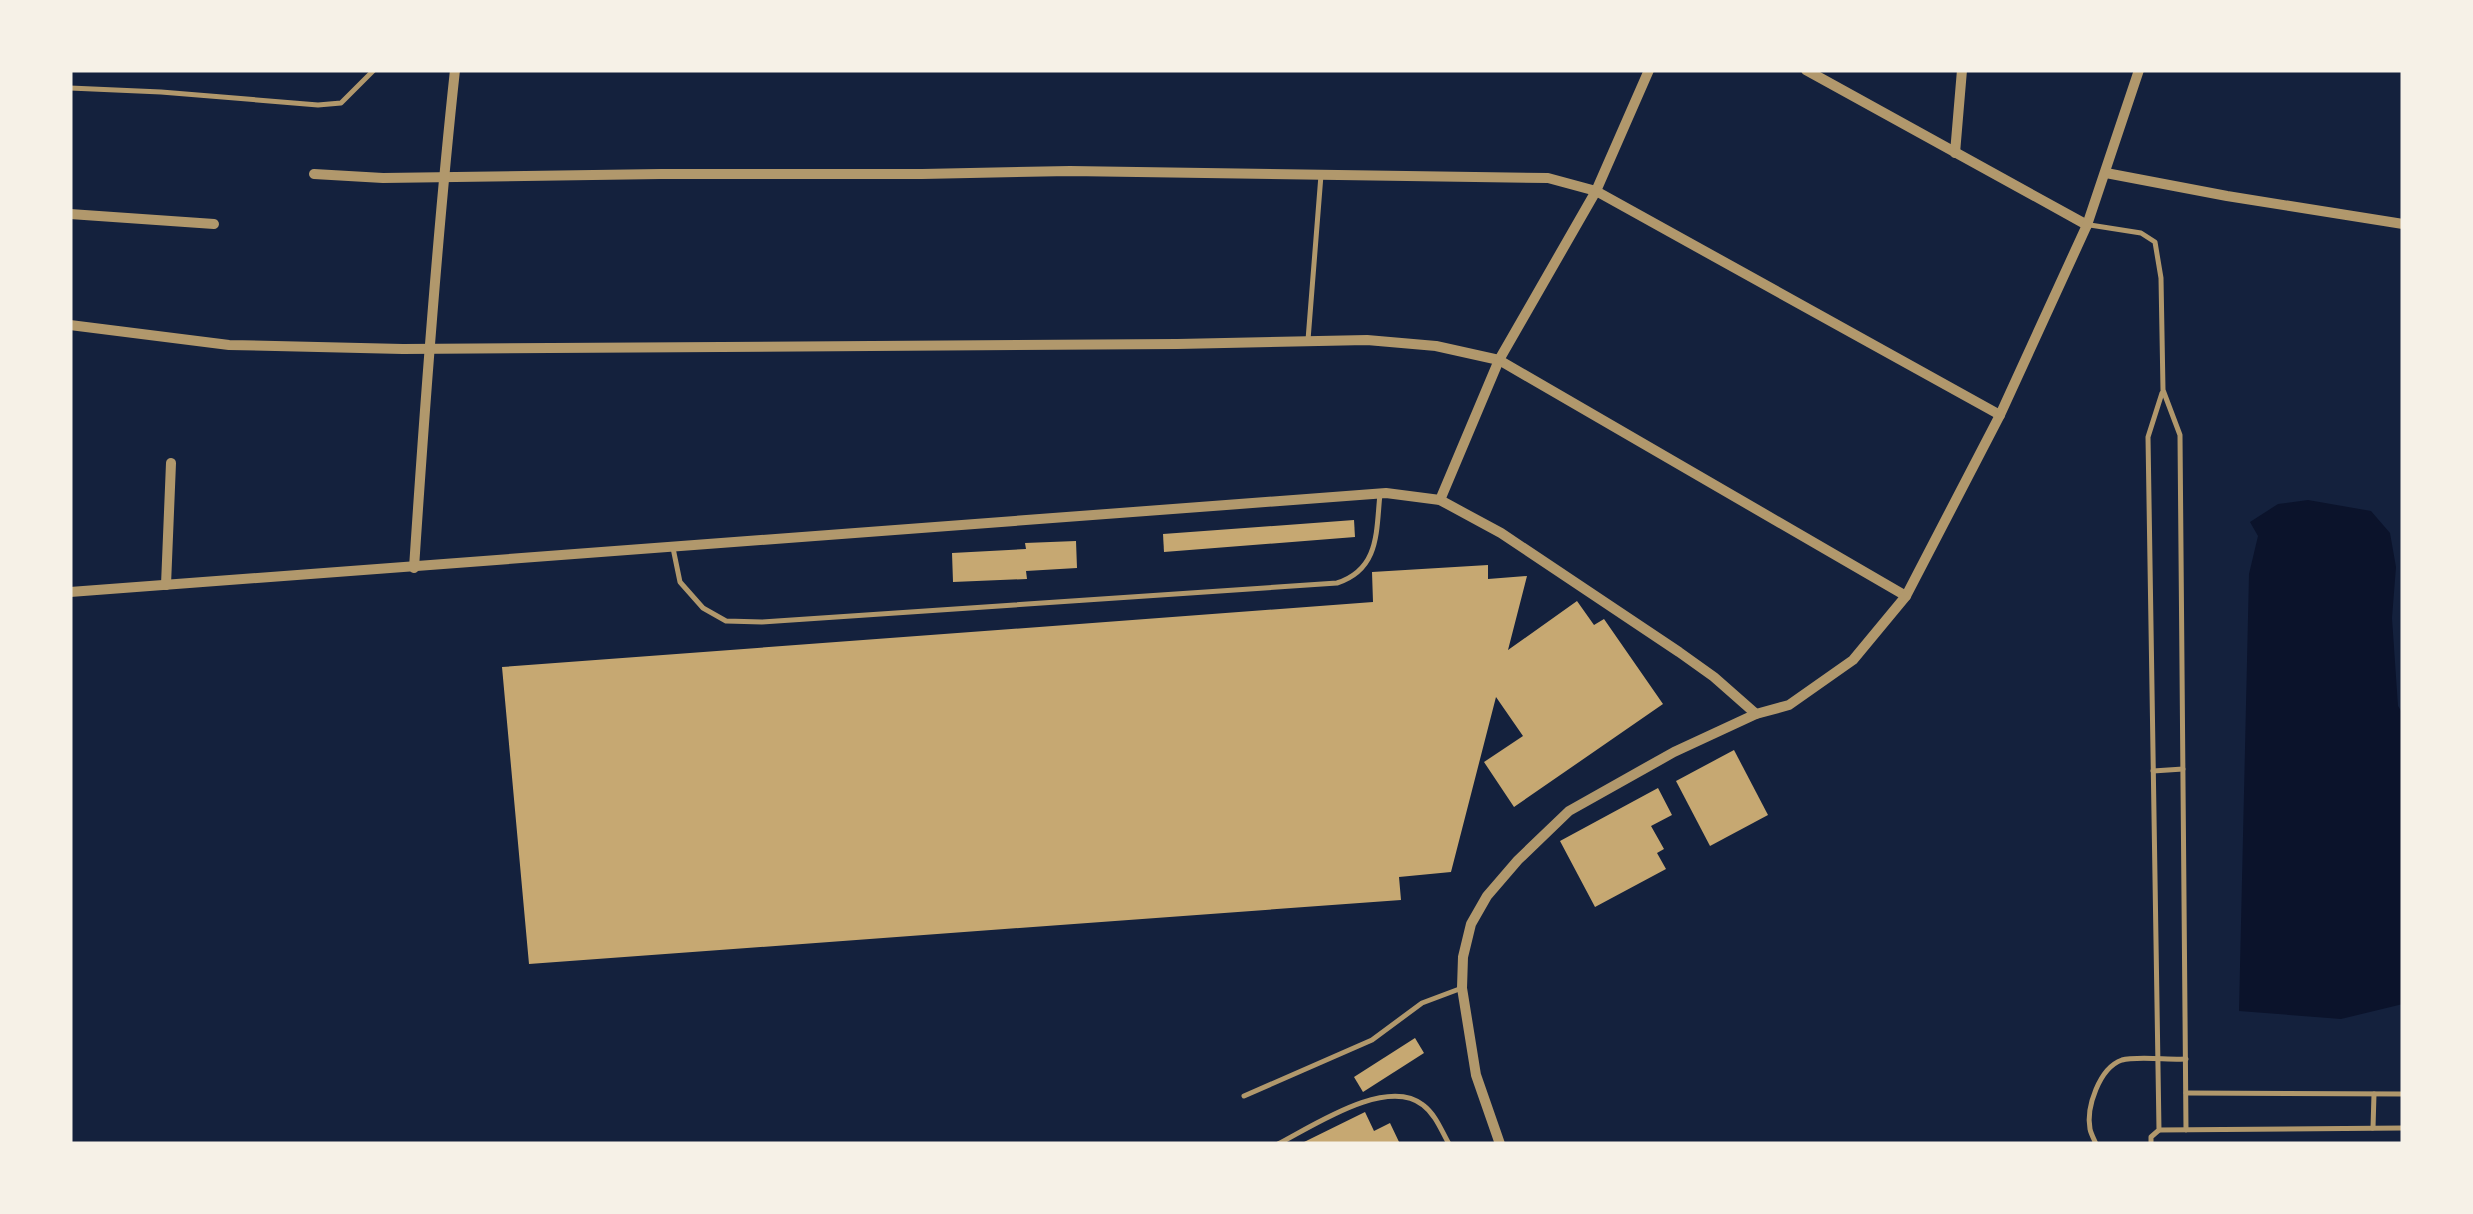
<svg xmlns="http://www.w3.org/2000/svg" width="2473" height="1214" font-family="'Fira Sans Condensed',sans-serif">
  <rect width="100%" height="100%" fill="#14213d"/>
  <!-- water -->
  <polygon fill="#0b132b" points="2308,500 2371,511 2390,533 2396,567 2392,618 2398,706 2403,714 2403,1004 2341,1019 2239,1011 2249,574 2258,536 2250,522 2278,504"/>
  <!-- building -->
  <g fill="#c6a872">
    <polygon points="1354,520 1355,537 1164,552 1163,534"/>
    <polygon points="1076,541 1077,568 1026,571 1027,579 953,582 952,553 1026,549 1025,543"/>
    <polygon points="1488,565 1488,579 1527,576 1508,650 1577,601 1594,625 1604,619 1663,704 1514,807 1484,762 1523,736 1496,697 1451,872 1399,877 1401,900 529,964 502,667 1373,602 1372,572"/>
    <polygon points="1734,750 1768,815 1710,846 1676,781"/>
    <polygon points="1658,788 1672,815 1651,826 1664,849 1657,853 1666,869 1595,907 1560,841"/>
    <polygon points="1415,1038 1424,1053 1363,1092 1354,1077"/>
    <polygon points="1365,1112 1374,1131 1390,1123 1400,1144 1300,1144"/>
  </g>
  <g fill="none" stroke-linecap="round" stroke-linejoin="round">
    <!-- service -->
    <g stroke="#b1986c" stroke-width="5">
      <polyline points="70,88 161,92 318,105 341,103 374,70"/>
      <polyline points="2090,225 2141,233 2155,242 2161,278 2163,390 2180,435 2186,1130"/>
      <polyline points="1308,340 1321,175"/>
      <path d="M673 548 680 582 703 608 726 621 762 622 1337 583C1380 569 1376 531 1380 494"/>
      <polyline points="2153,771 2183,769"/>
      <polyline points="2186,1093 2403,1094"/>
      <polyline points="1244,1096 1372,1040 1422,1003 1462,988"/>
      <polyline points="2373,1128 2374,1094"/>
      <polyline points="2159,1130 2403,1128"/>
      <path d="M1278 1144C1313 1126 1387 1076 1423 1105 1436 1115 1441 1130 1449 1144"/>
      <path d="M2096 1144C2094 1139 2091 1134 2090 1129 2086 1108 2099 1068 2122 1060 2135 1056 2170 1060 2186 1059"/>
      <polyline points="2151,1144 2151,1137 2159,1130 2148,437 2162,393"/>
    </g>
    <!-- minor -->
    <g stroke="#b1986c" stroke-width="10">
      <polyline points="1806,70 2087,225"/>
      <polyline points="1955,153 1962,70"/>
      <polyline points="2106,173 2227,196 2403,224"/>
      <polyline points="314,174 383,178 661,174 922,174 1070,171 1548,178 1596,191 2000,415"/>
      <polyline points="70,214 214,224"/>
      <polyline points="70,325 229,345 403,349 1177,344 1367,340 1436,346 1499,360 1906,596"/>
      <polyline points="1440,500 1499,360 1596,191 1649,70"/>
      <path d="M414 568C425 401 437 236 455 70"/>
      <polyline points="166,585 171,463"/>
      <polyline points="70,592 1386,493 1440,500 1501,533 1679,652 1714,677 1756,714 1789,705 1853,660 1906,596 2000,415 2087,225 2139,70"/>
      <polyline points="1500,1144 1476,1075 1462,988 1463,957 1471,924 1487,896 1518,860 1569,811 1674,752 1756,714"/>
    </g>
  </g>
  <!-- border -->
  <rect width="2473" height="1214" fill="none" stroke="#f6f1e7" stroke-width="145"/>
</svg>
